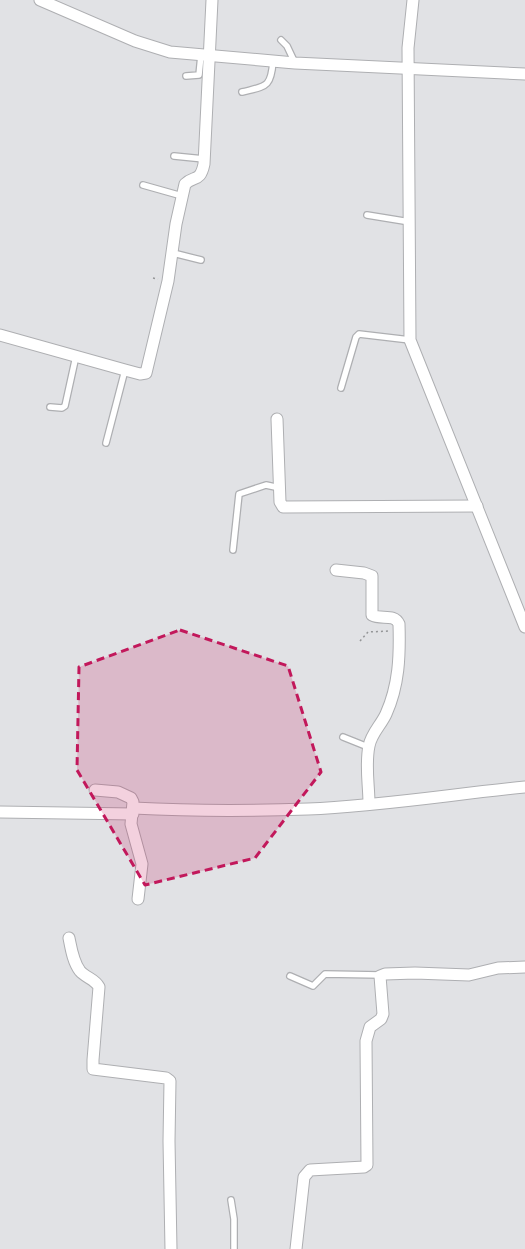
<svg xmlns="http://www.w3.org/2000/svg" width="525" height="1249" font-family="'Fira Sans',sans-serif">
  <rect width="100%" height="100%" fill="#e1e2e5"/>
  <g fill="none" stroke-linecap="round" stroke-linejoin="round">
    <defs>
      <g id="service">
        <polyline points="281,40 287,46 295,63"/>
        <polyline points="186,76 199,75 201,55"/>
        <path d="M242 92C266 86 271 88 273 61"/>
        <polyline points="174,156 204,159"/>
        <polyline points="143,185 182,196"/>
        <polyline points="367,215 410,222"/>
        <polyline points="173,253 201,260"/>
        <polyline points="341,388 356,337 359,334 410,340"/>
        <polyline points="50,407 62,408 65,406 76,356"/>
        <polyline points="106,443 125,370"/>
        <polyline points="233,550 239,494 266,485 280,488"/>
        <polyline points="343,737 368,747"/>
        <polyline points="290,976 313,986 325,974 381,975"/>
        <polyline points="231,1200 234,1219 234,1249"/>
      </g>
      <g id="minor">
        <polyline points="40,0 135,41 170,52 295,63 525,74"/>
        <polyline points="413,0 408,48 410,340 525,627"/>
        <path d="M0 335 125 370 140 374 146 373 168 281 176 224 185 184C194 175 200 183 204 164L212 0"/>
        <polyline points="277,419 280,502 283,507 477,506"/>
        <path d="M336 570 364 573 372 576V615C381 620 394 613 399 624 400 656 399 685 386 714 381 725 371 734 369 746 365 765 369 785 369 804"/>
        <polyline points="95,790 118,792 131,798 133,802 131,824 142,864 138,899"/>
        <path d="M133 808C191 811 250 811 308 809 381 806 453 794 525 787"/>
        <polyline points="0,812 133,814"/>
        <path d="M69 938C71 948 73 962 80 971 86 978 95 979 99 987L93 1060V1069L166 1078 170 1081 169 1141 171 1249"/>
        <polyline points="296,1249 304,1177 310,1170 364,1167 367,1165 366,1041 370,1027 381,1019 383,1014 380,976 385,974 415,973 469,975 498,968 525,967"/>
      </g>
    </defs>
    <!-- service casing -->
    <use href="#service" stroke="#aeafb2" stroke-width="8"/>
    <!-- minor casing -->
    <use href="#minor" stroke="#aeafb2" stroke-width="13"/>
    <!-- path -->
    <g stroke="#949597" stroke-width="1.5" stroke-dasharray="2 3" stroke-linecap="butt">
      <polyline points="153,278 158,279"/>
      <polyline points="360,641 368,632 390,631"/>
    </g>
    <!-- service -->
    <use href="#service" stroke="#fff" stroke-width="5.5"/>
    <!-- minor -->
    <use href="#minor" stroke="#fff" stroke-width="11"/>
  </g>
  <!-- marked area -->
  <path fill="#c2185b" fill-opacity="0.2" stroke="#c2185b" stroke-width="3" stroke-dasharray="8 5" stroke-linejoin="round" d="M180 630 288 666 321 772 255 858 145 885 77 770 79 667Z"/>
</svg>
